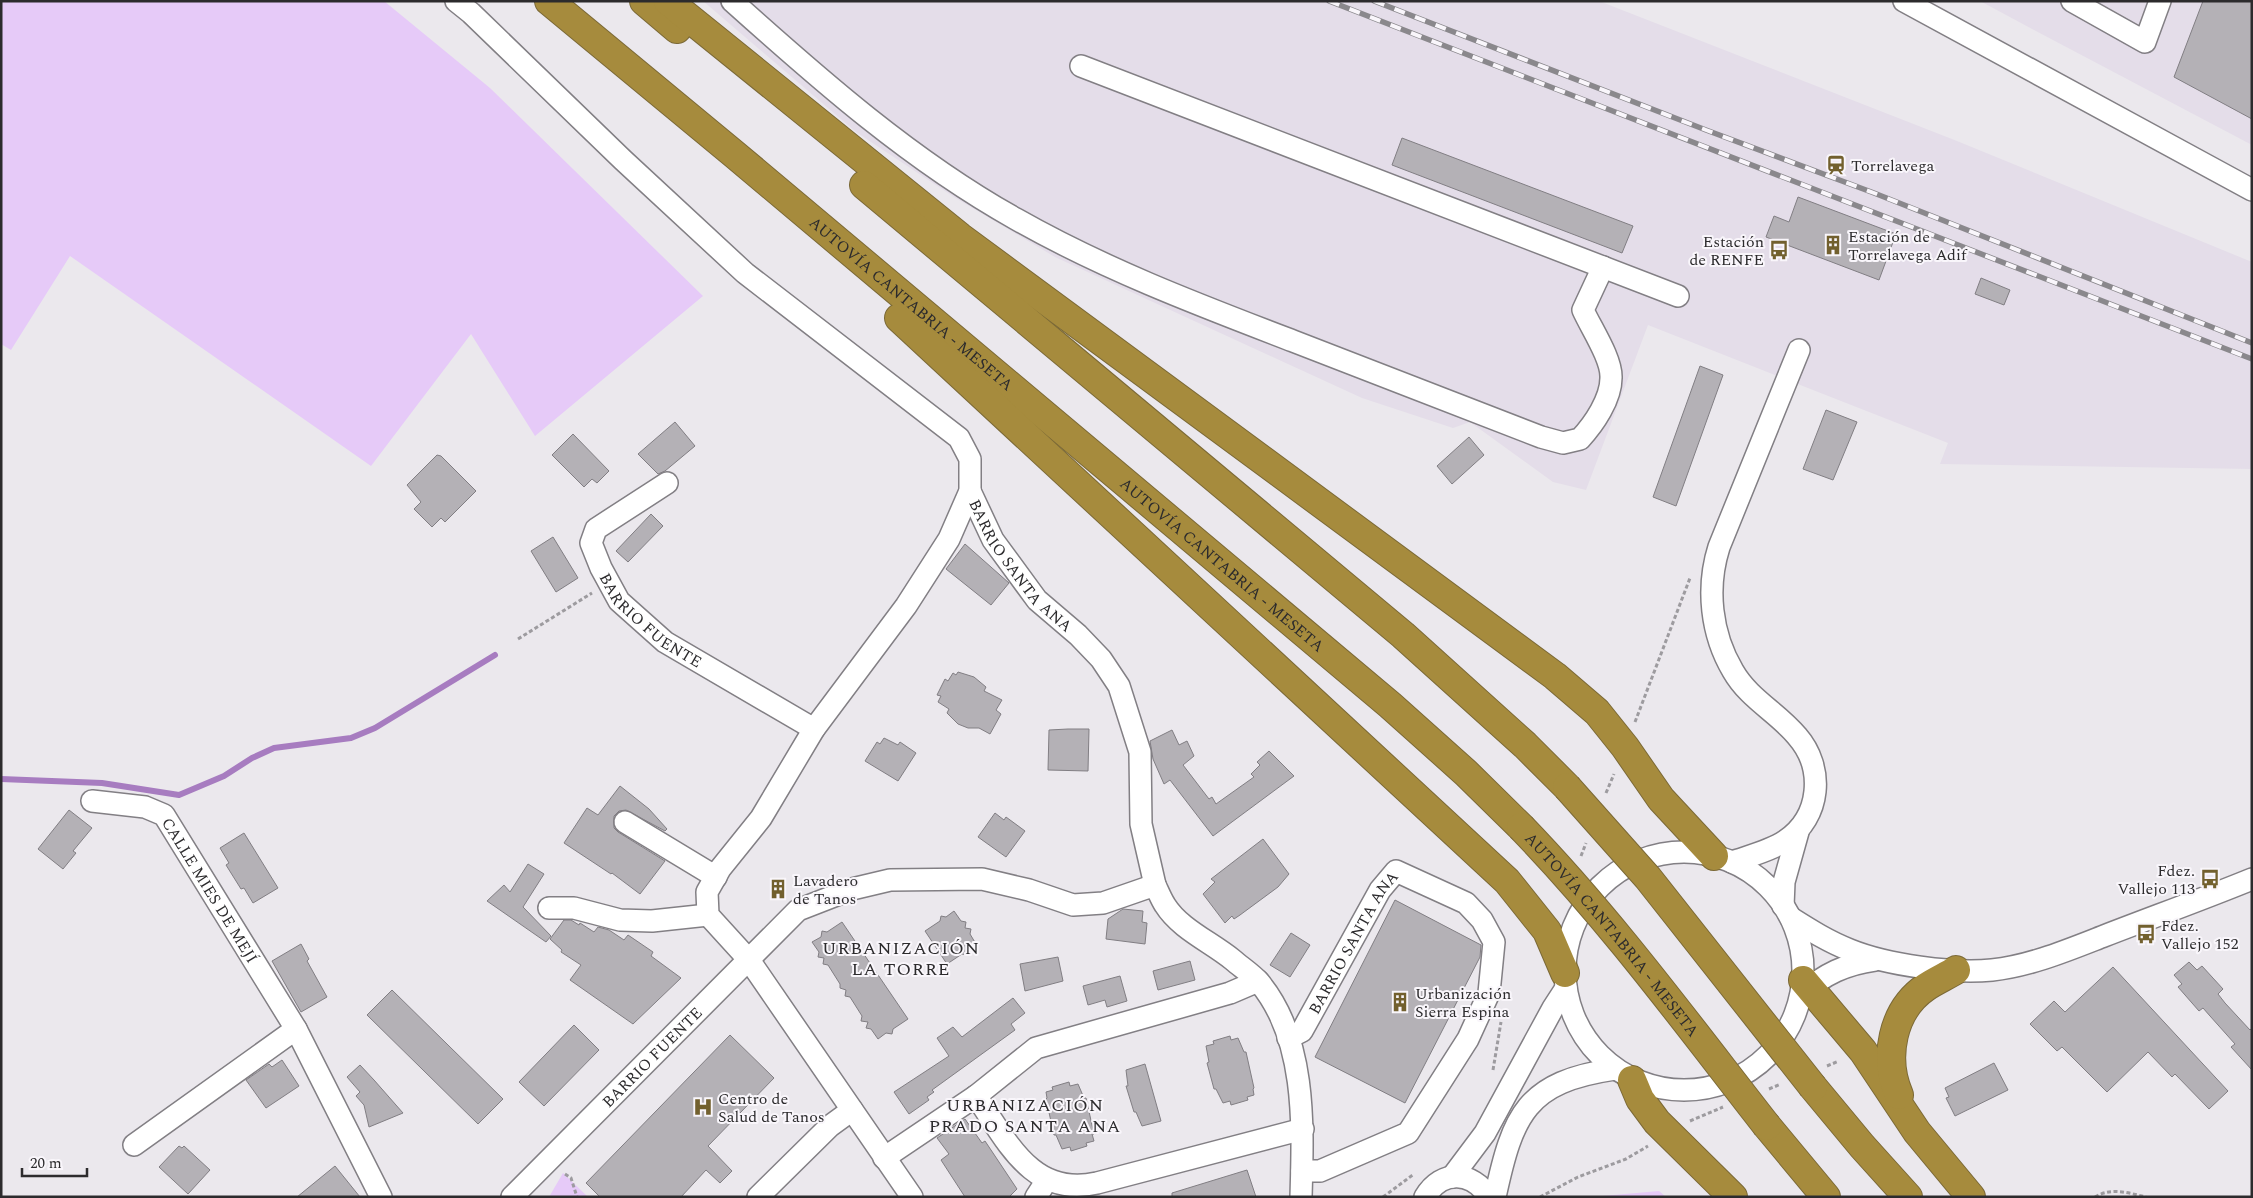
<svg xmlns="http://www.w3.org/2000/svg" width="2253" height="1198" font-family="Spectral,serif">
  <rect width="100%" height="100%" fill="#ebe8ed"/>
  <!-- built -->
  <g fill="#e4dde9">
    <polygon points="703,1 1599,1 1957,141 2252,262 2252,469 1940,464 1948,443 1648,325 1586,490 1553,482 1470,422 1453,428 1362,398 1055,257 954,197 856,132"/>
    <polygon points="1980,1 2252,1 2252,145 2034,30"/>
  </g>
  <!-- green -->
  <g fill="#e6caf8">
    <polygon points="1,1 384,1 490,88 703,296 535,436 471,334 371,466 70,256 11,350 1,344"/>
    <polygon points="563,1173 588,1197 549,1197"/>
    <polygon points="1659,1191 1666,1197 1591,1197"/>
  </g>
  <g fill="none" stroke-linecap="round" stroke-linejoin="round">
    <!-- stream -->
    <polyline stroke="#a77cc0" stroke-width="6" points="1,779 102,783 179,795 224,776 252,758 274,748 351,738 375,728 495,655"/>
  </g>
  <!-- building -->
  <g fill="#b4b1b6" stroke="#817e83">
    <polygon points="2203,1 2252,1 2252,119 2174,77"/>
    <polygon points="1402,138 1633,226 1622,253 1392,165"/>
    <polygon points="1798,197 1896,234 1879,280 1766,237 1774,216 1789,222"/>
    <polygon points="1981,278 2010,290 2004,305 1975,294"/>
    <polygon points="1700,366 1723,375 1676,506 1653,497"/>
    <polygon points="1826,410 1857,422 1833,480 1803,469"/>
    <polygon points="675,422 695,446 665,471 658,474 638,454"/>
    <polygon points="573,434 609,471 597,483 592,479 584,487 552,455"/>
    <polygon points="1469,437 1484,455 1452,484 1437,466"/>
    <polygon points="437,455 441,456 476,491 445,522 441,518 432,527 414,509 421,502 407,485"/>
    <polygon points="651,514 663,526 628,562 616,551"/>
    <polygon points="553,537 578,578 556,592 531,551"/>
    <polygon points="965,544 1009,583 991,605 946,569"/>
    <polygon points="958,672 974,677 986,687 984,691 1002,700 996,710 1001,714 990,734 979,728 968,728 958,724 947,713 949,709 938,702 941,696 937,695 945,679 948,681 953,673 956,675"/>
    <polygon points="1068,729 1089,729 1088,771 1048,770 1049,730"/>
    <polygon points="1172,730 1179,745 1187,741 1194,756 1183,765 1209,799 1212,797 1216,804 1254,777 1251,774 1260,765 1257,762 1269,751 1294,776 1213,836 1170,780 1164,784 1153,759 1150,741"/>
    <polygon points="884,738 898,745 900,742 916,753 898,781 865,761 877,742 880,744"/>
    <polygon points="620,786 649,809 667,829 665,831 626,810 619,811 614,816 614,828 618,832 665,861 640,894 612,873 611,874 564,843 587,808 598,815"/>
    <polygon points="69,810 92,828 73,851 76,853 63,869 38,849"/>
    <polygon points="995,813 1004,820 1006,817 1025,831 1006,857 978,837"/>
    <polygon points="244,833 278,888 253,903 244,888 241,889 226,865 229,863 220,848"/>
    <polygon points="1263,839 1289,874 1278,887 1240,915 1234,919 1232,916 1225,923 1203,894 1215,882 1211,879"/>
    <polygon points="528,864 544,874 523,907 551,936 546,942 487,901 504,885 510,892"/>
    <polygon points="1395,900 1481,945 1480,957 1405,1103 1315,1057"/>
    <polygon points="1123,909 1143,911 1142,922 1147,923 1145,944 1106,939 1108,919"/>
    <polygon points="954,911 961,921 966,922 965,928 971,929 970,934 976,944 968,949 967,955 962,954 947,964 925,931 940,921 941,916 946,917"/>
    <polygon points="564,920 571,920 579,925 580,923 594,932 598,927 609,930 624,940 628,935 653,952 651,956 681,978 633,1024 570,980 581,965 561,952 562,950 550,939"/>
    <polygon points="842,922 908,1019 893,1029 892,1034 886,1033 878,1039 871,1029 866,1028 868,1022 861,1021 862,1016 850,997 845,996 846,990 840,988 840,984 828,965 823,964 824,958 818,957 819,952 812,942 821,937 822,931 827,932"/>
    <polygon points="1291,933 1310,945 1290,977 1270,965"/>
    <polygon points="301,944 309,959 307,961 327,997 301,1012 272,961"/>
    <polygon points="1058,957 1063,981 1025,991 1020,964"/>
    <polygon points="1190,961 1195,980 1158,990 1153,971"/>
    <polygon points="2189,962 2197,970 2202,966 2223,989 2218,994 2225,1003 2250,1030 2252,1028 2252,1070 2231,1047 2235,1044 2210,1016 2203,1008 2199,1011 2178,987 2182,984 2174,975"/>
    <polygon points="2113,967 2228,1091 2209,1109 2175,1074 2172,1077 2148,1052 2107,1092 2062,1047 2057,1051 2030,1024 2054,1001 2065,1012"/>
    <polygon points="1120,976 1127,1001 1107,1007 1105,1000 1088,1005 1083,986"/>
    <polygon points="392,990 503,1099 478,1124 367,1015"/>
    <polygon points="1013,998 1025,1013 1011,1024 1015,1030 932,1090 934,1092 927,1097 929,1100 909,1114 894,1092 949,1056 937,1038 953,1027 962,1037"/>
    <polygon points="574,1025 599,1050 544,1106 519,1082"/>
    <polygon points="730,1035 774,1078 708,1146 732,1171 720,1183 706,1170 681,1197 600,1197 586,1183"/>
    <polygon points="1230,1036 1231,1040 1238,1038 1244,1052 1246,1052 1254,1088 1253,1089 1254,1095 1247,1097 1248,1100 1231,1105 1230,1101 1223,1103 1216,1089 1214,1089 1207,1063 1209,1062 1206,1046 1214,1044 1213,1041"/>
    <polygon points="282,1060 299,1086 266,1108 246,1080 269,1064 272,1067"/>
    <polygon points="1994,1063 2008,1090 1955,1116 1946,1098 1949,1097 1945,1088"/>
    <polygon points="1145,1064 1161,1121 1142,1126 1136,1112 1134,1112 1126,1086 1128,1086 1126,1070"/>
    <polygon points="360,1065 374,1080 403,1113 369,1127 364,1105 356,1096 360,1092 347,1077"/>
    <polygon points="1069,1082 1070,1086 1078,1084 1084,1098 1086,1098 1094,1134 1092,1134 1094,1141 1086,1143 1087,1146 1071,1151 1070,1147 1062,1149 1056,1135 1054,1135 1046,1099 1047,1098 1046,1092 1053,1090 1052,1087"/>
    <polygon points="965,1119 982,1143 985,1141 1017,1189 1009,1197 965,1197 941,1160 949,1154 937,1138"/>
    <polygon points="179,1146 182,1148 184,1146 210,1170 188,1194 159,1167"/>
    <polygon points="335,1166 360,1197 297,1197"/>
    <polygon points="1247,1170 1256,1197 1172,1197 1172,1193"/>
  </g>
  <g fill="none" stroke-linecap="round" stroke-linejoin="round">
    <defs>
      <g id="minor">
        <polyline points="456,1 471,13 623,160 745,273 959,438 970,459 970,491 949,539 906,606 814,729 761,818 720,869 707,892 708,915 749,960 912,1197"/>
        <path d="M732 1C820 80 912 161 1016 219 1104 269 1199 305 1293 341 1376 373 1458 405 1541 437L1563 443 1580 439C1594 424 1611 399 1611 378 1612 359 1591 328 1583 310L1603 267"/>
        <polyline points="1904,1 2252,190"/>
        <polyline points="2072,1 2145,42 2160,1"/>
        <polyline points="1081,66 1678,296"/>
        <path id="s1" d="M667 483 596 529 591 543 601 568 619 601 665 642 814 729"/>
        <path id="s2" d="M970 491 993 540 1037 600 1078 635 1101 659 1119 686 1140 752 1141 824 1155 885"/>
        <path id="s3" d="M92 801 145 807 164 815 296 1029 381 1197"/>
        <polyline points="625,822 716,877"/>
        <circle cx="1684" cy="971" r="119"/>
        <path d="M1732 862C1749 856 1770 851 1785 841 1821 817 1825 768 1797 736 1777 712 1749 699 1733 671 1711 634 1706 588 1719 547L1799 350"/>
        <polyline points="1783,906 1784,882 1798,832"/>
        <polyline points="549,908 574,908 620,920 652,921 708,915"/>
        <path d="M1791 918C1810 930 1829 942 1850 950 1887 965 1953 974 1992 970 2030 966 2068 950 2104 936 2153 917 2203 899 2252 879"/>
        <path d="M1802 994C1824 974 1846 964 1875 960"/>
        <path id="s4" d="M1288 1038 1302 1031 1380 890 1396 871 1466 903 1482 920 1494 942 1489 993 1468 1039 1408 1133 1320 1171H1302"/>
        <path d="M976 1096C1007 1141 1032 1198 1097 1183L1303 1129"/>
        <polyline points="134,1145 296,1029"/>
        <polyline points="884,1158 976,1096 1036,1048 1230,993 1258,981"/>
        <polyline points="1452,1177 1485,1133 1553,1008 1566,988"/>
        <path id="s5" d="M512 1197 798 910 852 889 890 880 982 879 1029 890 1073 905 1103 903 1155 885C1158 891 1161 899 1165 905 1180 929 1211 942 1233 960 1241 967 1252 974 1259 982 1307 1039 1303 1127 1301 1197"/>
        <polyline points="758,1197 830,1126 852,1110"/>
        <polyline points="1036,1197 1047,1180"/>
        <path d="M1425 1197C1442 1169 1472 1171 1489 1197"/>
        <path d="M1495 1197C1513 1114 1526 1082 1615 1069"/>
      </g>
      <g id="highway">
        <path id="s6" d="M549 1 734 154 1390 705 1466 773 1521 827"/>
        <polyline points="644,1 677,29"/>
        <polyline points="668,1 960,237 1555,676 1597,712 1625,747 1661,799 1714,856"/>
        <polyline points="864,185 1403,635 1525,745 1567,787"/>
        <polyline points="899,318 1507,881 1547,931 1565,973"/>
        <polyline points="1803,980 1863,1051 1917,1132 1971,1197"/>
        <polyline points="1632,1080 1640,1099 1657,1122 1733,1197"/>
        <polyline points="1813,1087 1862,1146 1908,1197"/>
        <path d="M1899 1095C1883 1058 1892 1010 1926 987 1935 981 1946 976 1956 970"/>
        <polyline points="1767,1126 1826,1197"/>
      </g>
    </defs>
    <!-- minor casing -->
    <use href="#minor" stroke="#827f84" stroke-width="24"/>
    <!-- highway casing -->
    <use href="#highway" stroke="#7b6937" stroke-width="30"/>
    <!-- path -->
    <g stroke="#9d9b9f" stroke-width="3" stroke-dasharray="4 2.5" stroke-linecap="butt">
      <polyline points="518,639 592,593"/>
      <polyline points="1635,722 1690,578"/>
      <polyline points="1606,793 1614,774"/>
      <polyline points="1581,856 1586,843"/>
      <polyline points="1827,1066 1839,1061"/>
      <polyline points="1493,1070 1501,1022"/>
      <polyline points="1769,1089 1781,1084"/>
      <polyline points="1690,1121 1723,1107"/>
      <polyline points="565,1174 571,1178 577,1197"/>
      <polyline points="1383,1197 1414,1174"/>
      <polyline points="1540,1197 1578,1177 1626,1159 1648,1146"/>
      <path d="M2095 1197C2111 1187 2129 1193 2146 1197"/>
    </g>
    <!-- minor -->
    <use href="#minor" stroke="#fff" stroke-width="21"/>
    <!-- highway -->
    <use href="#highway" stroke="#a68b3d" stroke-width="28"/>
    <defs>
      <g id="rail">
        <polyline points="1329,1 2252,359"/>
        <polyline points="1374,1 1706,130 1874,193 2252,343"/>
      </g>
    </defs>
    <!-- rail casing -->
    <use href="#rail" stroke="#8a888c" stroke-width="5.5"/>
    <!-- rail -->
    <use href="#rail" stroke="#f9f6fb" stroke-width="4" stroke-dasharray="11" stroke-linecap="butt"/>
    <defs>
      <g id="highway-bridge">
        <polyline points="1567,787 1648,878 1813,1087"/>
        <path id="s7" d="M1521 827C1611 920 1688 1025 1767 1126"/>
      </g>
    </defs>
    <!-- highway-bridge casing -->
    <use href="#highway-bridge" stroke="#7b6937" stroke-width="30" stroke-linecap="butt"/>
    <!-- highway-bridge -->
    <use href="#highway-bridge" stroke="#a68b3d" stroke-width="28"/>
  </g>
  <!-- icons -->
  <defs>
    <symbol id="station-bare" viewBox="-9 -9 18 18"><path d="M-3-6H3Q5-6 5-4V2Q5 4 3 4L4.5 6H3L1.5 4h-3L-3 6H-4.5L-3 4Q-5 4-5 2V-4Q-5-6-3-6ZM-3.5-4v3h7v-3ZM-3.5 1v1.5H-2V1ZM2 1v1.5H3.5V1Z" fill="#72602e" stroke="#f9f6fb" stroke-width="2.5" paint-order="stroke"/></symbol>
    <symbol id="building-bare" viewBox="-9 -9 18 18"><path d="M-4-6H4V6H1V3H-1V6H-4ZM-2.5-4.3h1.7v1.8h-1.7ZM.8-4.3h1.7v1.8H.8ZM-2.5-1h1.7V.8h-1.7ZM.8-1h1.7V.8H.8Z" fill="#72602e" stroke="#f9f6fb" stroke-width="2.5" paint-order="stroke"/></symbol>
    <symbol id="bus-bare" viewBox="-9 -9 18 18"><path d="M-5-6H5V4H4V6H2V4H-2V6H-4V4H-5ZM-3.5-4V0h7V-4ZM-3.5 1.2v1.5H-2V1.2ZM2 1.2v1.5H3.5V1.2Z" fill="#72602e" stroke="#f9f6fb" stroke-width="2.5" paint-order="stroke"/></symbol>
    <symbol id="hospital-bare" viewBox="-9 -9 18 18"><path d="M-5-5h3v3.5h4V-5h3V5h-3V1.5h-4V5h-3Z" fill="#72602e" stroke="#f9f6fb" stroke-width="2.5" paint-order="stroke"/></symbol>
  </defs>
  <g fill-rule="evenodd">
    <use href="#station-bare" x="1822" y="151" width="28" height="28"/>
    <use href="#building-bare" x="1819" y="231" width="28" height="28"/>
    <use href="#bus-bare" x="1765" y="236" width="28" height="28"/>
    <use href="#bus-bare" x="2196" y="865" width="28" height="28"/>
    <use href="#building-bare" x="764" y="875" width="28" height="28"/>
    <use href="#bus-bare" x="2132" y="920" width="28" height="28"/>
    <use href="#building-bare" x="1386" y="988" width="28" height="28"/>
    <use href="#hospital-bare" x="689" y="1093" width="28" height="28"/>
  </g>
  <g text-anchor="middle" stroke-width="4" stroke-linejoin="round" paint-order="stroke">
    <!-- poi labels -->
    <g font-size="16" fill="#2c2b2d" stroke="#f9f6fb" text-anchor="start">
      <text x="1851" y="171">Torrelavega</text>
      <text x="1848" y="242">Estación de<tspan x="1848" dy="18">Torrelavega Adif</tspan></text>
      <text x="1764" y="247" text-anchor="end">Estación<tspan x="1764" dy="18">de RENFE</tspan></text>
      <text x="2195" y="876" text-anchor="end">Fdez.<tspan x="2195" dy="18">Vallejo 113</tspan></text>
      <text x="793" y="886">Lavadero<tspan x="793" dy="18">de Tanos</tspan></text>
      <text x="2161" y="931">Fdez.<tspan x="2161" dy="18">Vallejo 152</tspan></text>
      <text x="1415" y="999">Urbanización<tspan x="1415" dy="18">Sierra Espina</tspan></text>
      <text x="718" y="1104">Centro de<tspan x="718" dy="18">Salud de Tanos</tspan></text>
    </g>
    <!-- street labels -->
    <g font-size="16" fill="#2c2b2d" stroke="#f9f6fb">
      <text dy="6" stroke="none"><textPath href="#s6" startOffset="472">AUTOVÍA CANTABRIA - MESETA</textPath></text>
      <text dy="6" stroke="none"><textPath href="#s2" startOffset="91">BARRIO SANTA ANA</textPath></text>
      <text dy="6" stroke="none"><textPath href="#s6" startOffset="878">AUTOVÍA CANTABRIA - MESETA</textPath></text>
      <text dy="6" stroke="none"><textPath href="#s1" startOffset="200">BARRIO FUENTE</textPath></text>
      <text dy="6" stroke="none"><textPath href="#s3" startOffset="162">CALLE MIES DE MEJÍ</textPath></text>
      <text dy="6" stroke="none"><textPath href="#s7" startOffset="141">AUTOVÍA CANTABRIA - MESETA</textPath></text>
      <text dy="6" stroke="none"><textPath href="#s4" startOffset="118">BARRIO SANTA ANA</textPath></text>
      <text dy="6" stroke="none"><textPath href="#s5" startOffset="198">BARRIO FUENTE</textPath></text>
    </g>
    <!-- neighbourhood labels -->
    <g font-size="18" letter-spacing="1" fill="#2c2b2d" stroke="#f9f6fb">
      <text x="901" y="954">URBANIZACIÓN<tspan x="901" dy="21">LA TORRE</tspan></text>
      <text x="1025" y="1111">URBANIZACIÓN<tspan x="1025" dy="21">PRADO SANTA ANA</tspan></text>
    </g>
  </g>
  <!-- border -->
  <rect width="2253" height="1198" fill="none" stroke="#2c2b2d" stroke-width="5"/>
  <!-- scale -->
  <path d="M22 1168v8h65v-8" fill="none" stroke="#2c2b2d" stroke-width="2.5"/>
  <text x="30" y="1168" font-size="15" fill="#2c2b2d" stroke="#f9f6fb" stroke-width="4" paint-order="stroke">20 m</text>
</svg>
